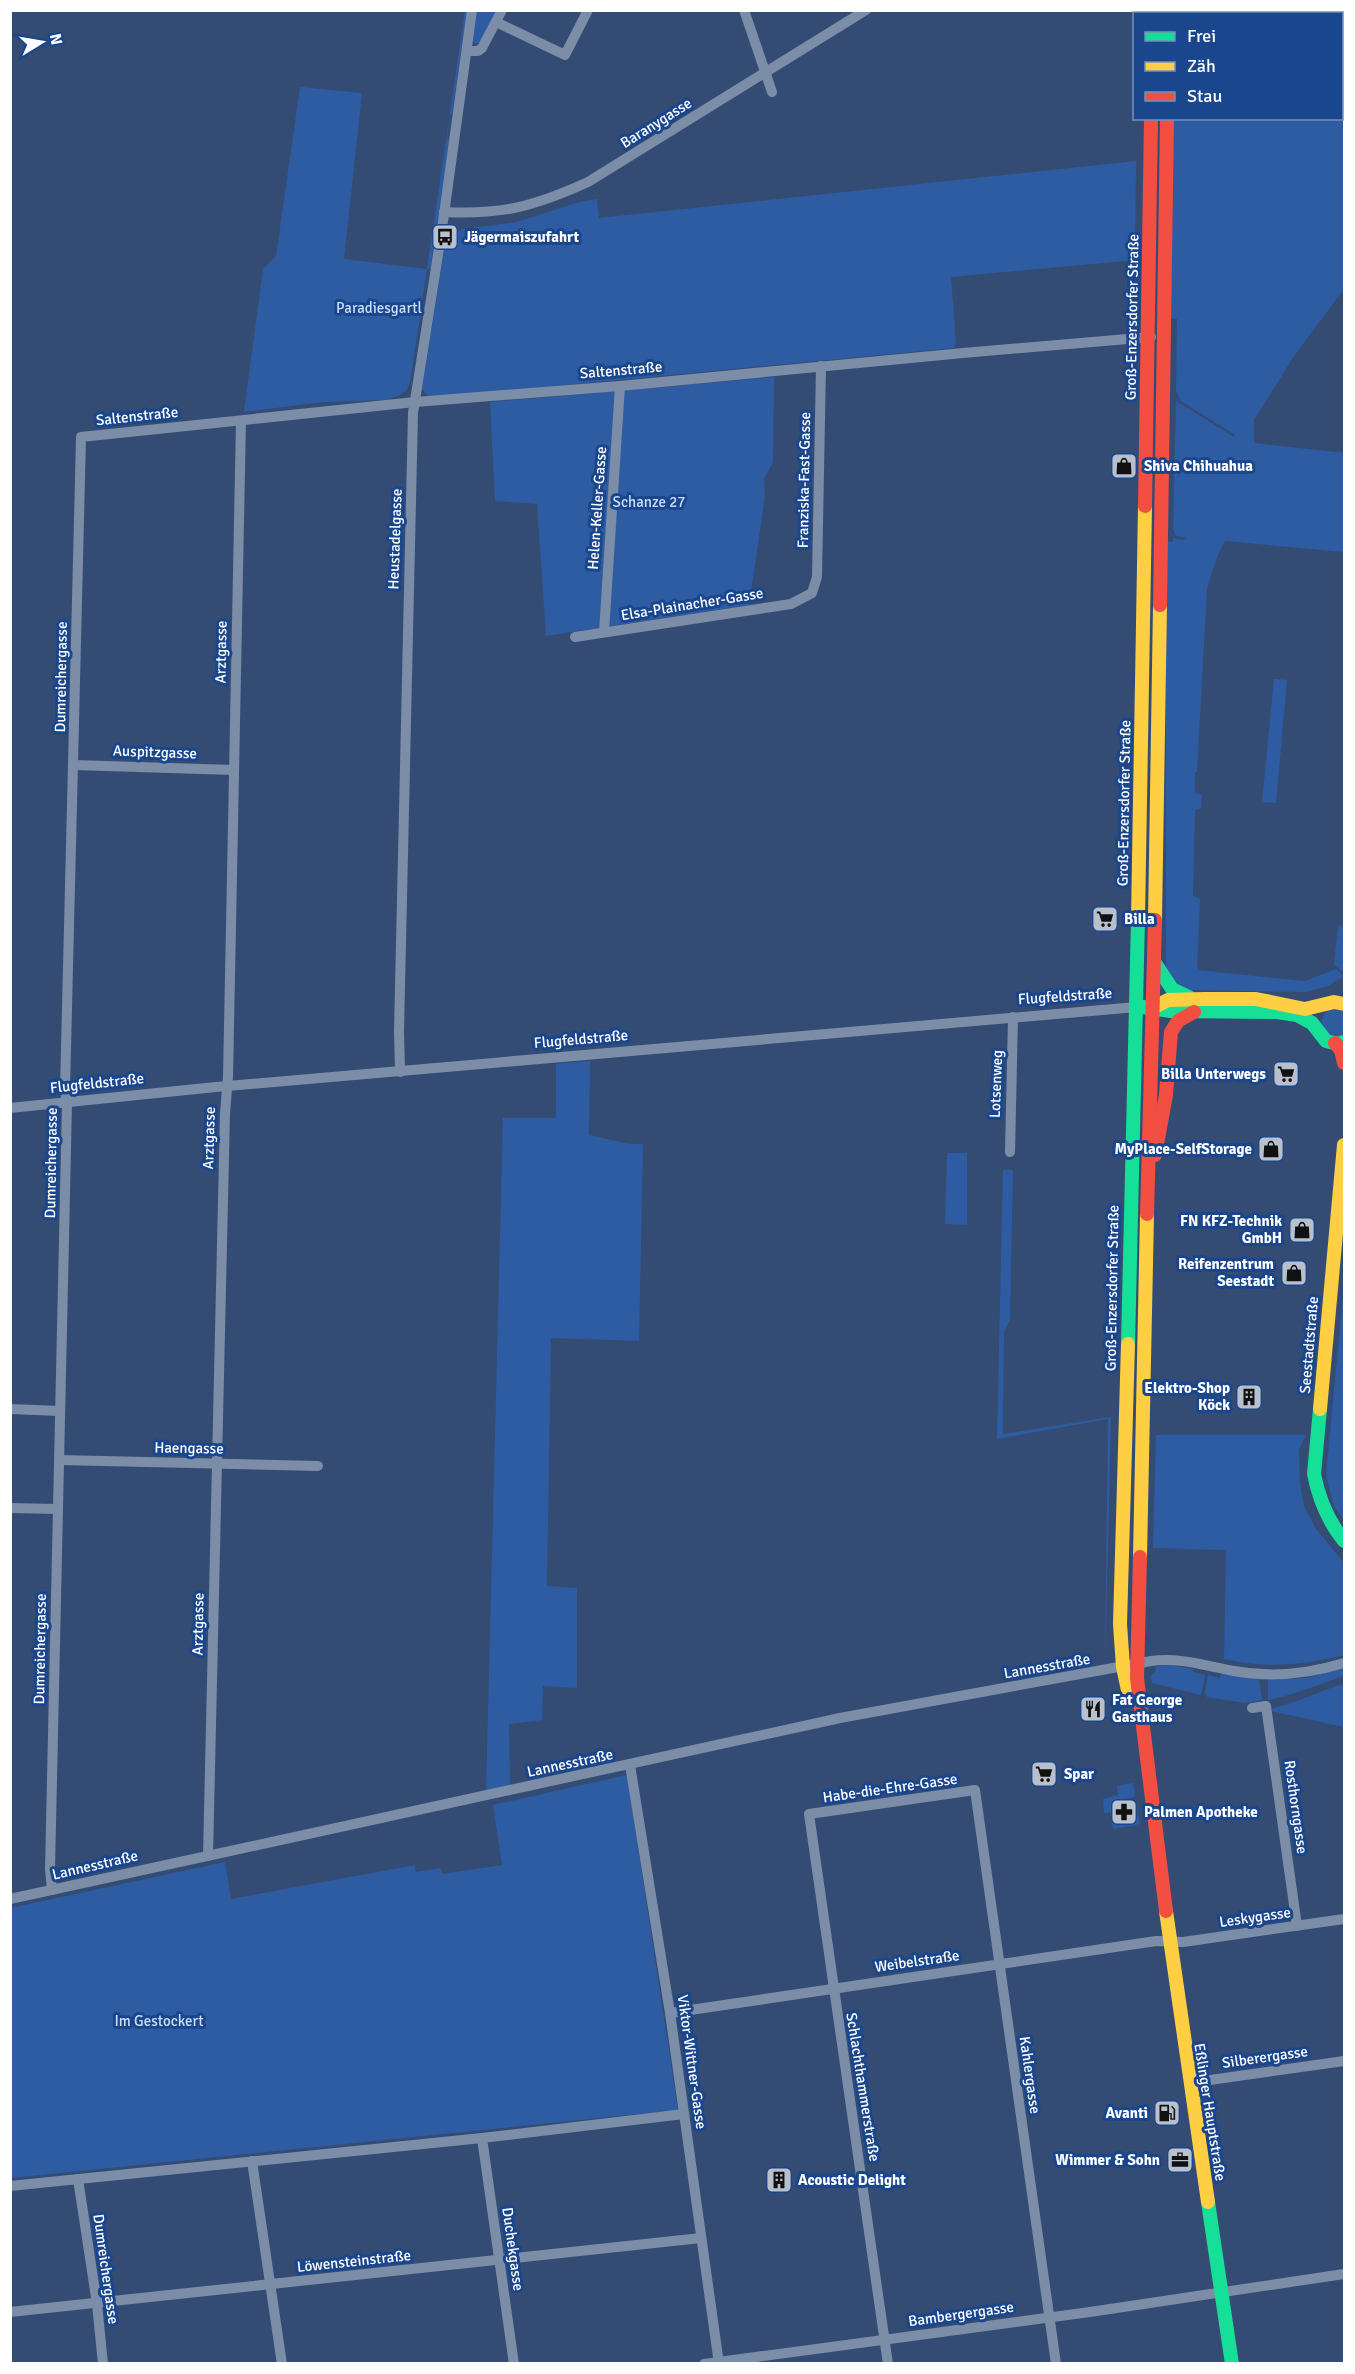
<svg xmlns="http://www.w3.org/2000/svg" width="1355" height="2374" font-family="Signika,sans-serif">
  <rect width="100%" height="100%" fill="#344c73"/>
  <!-- green -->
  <g fill="#2e5ca3">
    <polygon points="465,11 467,11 452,114 450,115 447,139 450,140 449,144 431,268 427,269 410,383 406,391 398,396 385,400 323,402 244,412 263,269 276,256 300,87 362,93 344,259 427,269"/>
    <polygon points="475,11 497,11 481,42 475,44 472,42"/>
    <polygon points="1342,108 1344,108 1344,289 1294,356 1254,420 1254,443 1344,453 1344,552 1225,541 1217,557 1207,588 1197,772 1195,772 1195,793 1202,795 1201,808 1195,810 1193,896 1200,899 1197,970 1305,981 1336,969 1344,976 1326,987 1305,992 1191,990 1176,983 1166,970 1166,541 1173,542 1173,538 1184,540 1186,538 1176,536 1173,529 1176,401 1234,437 1235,435 1181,401 1176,391 1177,319 1169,318 1172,119 1342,118"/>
    <polygon points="1136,161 1135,260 951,277 956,344 953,348 430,398 422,389 446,239 462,229 517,222 576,203 597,199 599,218"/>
    <polygon points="774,377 773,462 764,479 765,496 749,605 546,636 537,504 495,501 490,402"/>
    <polygon points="1274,679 1287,680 1276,803 1262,802"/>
    <polygon points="1338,926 1344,926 1344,973 1334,964"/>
    <polygon points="1331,1009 1344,1012 1344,1036 1331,1038 1321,1022 1324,1014"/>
    <polygon points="590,1061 589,1135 629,1144 643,1144 639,1341 551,1338 547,1586 577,1588 577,1688 543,1686 542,1720 509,1724 510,1787 486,1792 503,1118 556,1118 556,1064"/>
    <polygon points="947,1153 967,1153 967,1225 945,1224"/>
    <polygon points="1003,1170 1013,1170 1010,1319 1004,1332 1003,1434 1111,1417 1105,1666 1108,1419 997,1439"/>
    <polygon points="1343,1297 1344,1297 1344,1520 1334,1506 1326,1475"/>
    <path d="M1156 1435H1306L1299 1450 1300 1483 1304 1506 1316 1529 1344 1563V1655C1303 1665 1266 1669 1224 1659L1226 1550 1153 1548Z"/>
    <polygon points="1170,1665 1193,1669 1193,1672 1205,1675 1201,1695 1152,1683 1151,1676 1156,1671 1155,1667"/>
    <path d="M1344 1668V1676C1319 1684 1295 1695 1268 1700V1680L1306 1678Z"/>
    <polygon points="1221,1674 1259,1679 1262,1700 1245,1703 1207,1697 1205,1692 1208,1675 1220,1678"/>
    <path d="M1344 1684V1727L1271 1711 1273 1708C1298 1703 1320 1690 1344 1684Z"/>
    <polygon points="627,1775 678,2110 11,2178 10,1908 225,1862 231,1899 415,1865 416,1872 440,1868 442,1874 502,1865 493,1805"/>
    <polygon points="1133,1783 1135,1797 1112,1801 1112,1807 1114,1807 1117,1825 1134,1822 1133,1819 1137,1818 1138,1815 1140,1824 1113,1829 1110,1812 1104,1813 1103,1799 1118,1795 1117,1786"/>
  </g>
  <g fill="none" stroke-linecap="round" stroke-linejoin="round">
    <!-- street -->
    <g stroke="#7b8da7" stroke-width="10">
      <polyline points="744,10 772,92"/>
      <polyline points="496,22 565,55 588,10"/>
      <polyline points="467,51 478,51 482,48 502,10"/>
      <path d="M444 212C503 215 535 206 588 182L866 10"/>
      <polyline points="604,632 620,386"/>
      <polyline points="575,637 791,604 812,593 817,577 821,366"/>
      <polyline points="74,765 234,770"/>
      <polyline points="400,1072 399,1031 413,413 441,236 472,10"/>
      <polyline points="10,1108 216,1087 1137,1007"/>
      <polyline points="1010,1152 1013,1017"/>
      <polyline points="10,1409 60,1411"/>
      <polyline points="59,1460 318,1466"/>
      <polyline points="10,1508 58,1509"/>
      <polyline points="1252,1708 1266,1706 1297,1926"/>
      <polyline points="630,1765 670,2013 719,2364"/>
      <polyline points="208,1856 225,1113 228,1077 241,421"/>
      <polyline points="52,1890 50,1869 67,1103 65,1090 81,437 415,402 620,386 963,353 1151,337"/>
      <path d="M10 1899 840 1718 1151 1661C1180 1657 1206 1666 1234 1671 1272 1678 1308 1674 1344 1663"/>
      <polyline points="670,2013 1156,1941 1183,1942 1344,1919"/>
      <polyline points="1189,2083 1344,2061"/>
      <polyline points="482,2138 514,2364"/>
      <polyline points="252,2161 282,2364"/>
      <polyline points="78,2179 97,2304 103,2364"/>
      <polyline points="10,2186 482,2138 684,2114"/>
      <polyline points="10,2312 701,2238"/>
      <polyline points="704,2364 1090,2312 1344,2274"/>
      <polyline points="888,2364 809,1814 975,1790 1056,2364"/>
    </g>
    <!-- fast -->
    <g stroke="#16e098" stroke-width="14">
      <polyline points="1152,10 1152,14"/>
      <polyline points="1155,963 1172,989 1189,997"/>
      <polyline points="1143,1007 1171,1011 1277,1012 1297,1015 1312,1023 1326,1041 1338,1044 1344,1042"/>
      <polyline points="1128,1344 1138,919"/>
      <path d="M1320 1409 1314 1474C1319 1500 1328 1521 1344 1541"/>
      <polyline points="1208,2202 1232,2364"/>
    </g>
    <!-- slow -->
    <g stroke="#ffcf43" stroke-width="14">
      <polyline points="1138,919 1145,506"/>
      <polyline points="1155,920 1160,605"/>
      <polyline points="1154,1007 1168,1000 1204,999 1256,999 1305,1009 1334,1002 1344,1004"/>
      <polyline points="1128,1344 1120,1624 1123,1667 1129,1695"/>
      <polyline points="1320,1409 1344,1145"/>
      <polyline points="1140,1557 1147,1214"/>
      <polyline points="1166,1911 1208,2202"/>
    </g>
    <!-- jam -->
    <g stroke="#f24e42" stroke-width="14">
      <polyline points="1168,10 1168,14"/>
      <polyline points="1145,506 1151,118"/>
      <polyline points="1160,605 1167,118"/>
      <polyline points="1335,1043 1341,1050 1344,1063"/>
      <polyline points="1155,1155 1166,1095 1171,1032 1178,1021 1194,1012"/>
      <polyline points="1147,1214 1155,920"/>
      <polyline points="1140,1557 1137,1678 1166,1911"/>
    </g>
  </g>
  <!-- icons -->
  <defs>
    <symbol id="bus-square" viewBox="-11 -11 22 22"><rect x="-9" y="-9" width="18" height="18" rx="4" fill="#b8c0ce" stroke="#1a468d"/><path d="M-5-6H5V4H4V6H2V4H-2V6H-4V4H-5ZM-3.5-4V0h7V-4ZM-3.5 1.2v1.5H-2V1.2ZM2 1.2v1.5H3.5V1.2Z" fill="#111"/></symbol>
    <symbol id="shop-square" viewBox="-11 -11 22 22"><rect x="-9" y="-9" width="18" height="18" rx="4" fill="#b8c0ce" stroke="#1a468d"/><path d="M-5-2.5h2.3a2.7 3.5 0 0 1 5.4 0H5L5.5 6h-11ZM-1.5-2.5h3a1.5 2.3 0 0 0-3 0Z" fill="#111"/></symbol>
    <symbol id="supermarket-square" viewBox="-11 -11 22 22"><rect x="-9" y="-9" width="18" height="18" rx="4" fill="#b8c0ce" stroke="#1a468d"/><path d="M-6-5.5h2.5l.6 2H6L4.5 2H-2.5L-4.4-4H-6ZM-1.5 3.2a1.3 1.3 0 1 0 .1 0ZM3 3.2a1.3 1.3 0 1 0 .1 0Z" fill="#111"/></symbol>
    <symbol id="building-square" viewBox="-11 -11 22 22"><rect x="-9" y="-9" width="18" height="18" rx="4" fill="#b8c0ce" stroke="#1a468d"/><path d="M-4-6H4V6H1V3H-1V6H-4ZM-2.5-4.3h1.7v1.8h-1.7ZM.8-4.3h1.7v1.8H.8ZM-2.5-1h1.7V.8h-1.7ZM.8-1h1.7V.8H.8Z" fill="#111"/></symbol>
    <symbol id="restaurant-square" viewBox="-11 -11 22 22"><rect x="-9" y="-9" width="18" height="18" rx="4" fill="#b8c0ce" stroke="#1a468d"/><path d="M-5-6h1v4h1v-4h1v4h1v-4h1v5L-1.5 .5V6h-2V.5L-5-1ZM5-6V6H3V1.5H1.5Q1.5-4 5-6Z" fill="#111"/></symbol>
    <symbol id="pharmacy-square" viewBox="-11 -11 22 22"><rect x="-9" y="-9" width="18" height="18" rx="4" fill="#b8c0ce" stroke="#1a468d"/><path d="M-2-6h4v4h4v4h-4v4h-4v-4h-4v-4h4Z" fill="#111"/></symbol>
    <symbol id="fuel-square" viewBox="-11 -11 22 22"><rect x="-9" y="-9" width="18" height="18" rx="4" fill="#b8c0ce" stroke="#1a468d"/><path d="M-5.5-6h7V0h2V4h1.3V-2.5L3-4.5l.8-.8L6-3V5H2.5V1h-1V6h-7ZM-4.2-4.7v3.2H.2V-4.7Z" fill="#111"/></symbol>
    <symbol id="office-square" viewBox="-11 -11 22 22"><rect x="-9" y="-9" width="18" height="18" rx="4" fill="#b8c0ce" stroke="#1a468d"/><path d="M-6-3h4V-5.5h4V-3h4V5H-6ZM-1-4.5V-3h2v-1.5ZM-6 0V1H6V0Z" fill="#111"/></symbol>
  </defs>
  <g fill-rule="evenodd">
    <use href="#bus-square" x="430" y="222" width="30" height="30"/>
    <use href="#shop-square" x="1109" y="451" width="30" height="30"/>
    <use href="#supermarket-square" x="1090" y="904" width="30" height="30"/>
    <use href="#supermarket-square" x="1271" y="1059" width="30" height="30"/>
    <use href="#shop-square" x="1256" y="1134" width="30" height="30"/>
    <use href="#shop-square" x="1287" y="1215" width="30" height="30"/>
    <use href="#shop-square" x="1279" y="1258" width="30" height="30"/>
    <use href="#building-square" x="1234" y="1382" width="30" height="30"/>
    <use href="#restaurant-square" x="1078" y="1694" width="30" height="30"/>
    <use href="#supermarket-square" x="1029" y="1759" width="30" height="30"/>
    <use href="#pharmacy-square" x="1109" y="1797" width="30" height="30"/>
    <use href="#fuel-square" x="1152" y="2098" width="30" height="30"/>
    <use href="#office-square" x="1165" y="2145" width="30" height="30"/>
    <use href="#building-square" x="764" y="2165" width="30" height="30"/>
  </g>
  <g text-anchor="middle" stroke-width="6" stroke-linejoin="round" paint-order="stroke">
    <!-- street labels -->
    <g font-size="15" fill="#fff" stroke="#1a468d">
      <text transform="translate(656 123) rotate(-32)" y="5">Baranygasse</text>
      <text transform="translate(1132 317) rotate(-89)" y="5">Groß-Enzersdorfer Straße</text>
      <text transform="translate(621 370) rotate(-5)" y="5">Saltenstraße</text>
      <text transform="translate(137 416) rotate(-6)" y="5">Saltenstraße</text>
      <text transform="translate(804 480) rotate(-89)" y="5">Franziska-Fast-Gasse</text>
      <text transform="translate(597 508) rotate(-86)" y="5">Helen-Keller-Gasse</text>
      <text transform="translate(395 539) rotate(-88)" y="5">Heustadelgasse</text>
      <text transform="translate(692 604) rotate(-9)" y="5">Elsa-Plainacher-Gasse</text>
      <text transform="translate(221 652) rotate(-89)" y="5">Arztgasse</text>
      <text transform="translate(61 677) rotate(-89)" y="5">Dumreichergasse</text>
      <text transform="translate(155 752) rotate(2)" y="5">Auspitzgasse</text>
      <text transform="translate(1124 803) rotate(-89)" y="5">Groß-Enzersdorfer Straße</text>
      <text transform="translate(1065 996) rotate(-4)" y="5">Flugfeldstraße</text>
      <text transform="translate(581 1039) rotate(-5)" y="5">Flugfeldstraße</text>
      <text transform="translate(97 1083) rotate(-6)" y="5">Flugfeldstraße</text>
      <text transform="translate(996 1084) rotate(-88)" y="5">Lotsenweg</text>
      <text transform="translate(209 1138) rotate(-88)" y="5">Arztgasse</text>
      <text transform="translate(51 1163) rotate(-89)" y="5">Dumreichergasse</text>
      <text transform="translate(1112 1288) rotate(-89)" y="5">Groß-Enzersdorfer Straße</text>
      <text transform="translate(1309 1345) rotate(-85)" y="5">Seestadtstraße</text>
      <text transform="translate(189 1448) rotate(1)" y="5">Haengasse</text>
      <text transform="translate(198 1624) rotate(-89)" y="5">Arztgasse</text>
      <text transform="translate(40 1649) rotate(-89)" y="5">Dumreichergasse</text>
      <text transform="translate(1047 1666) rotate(-10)" y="5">Lannesstraße</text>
      <text transform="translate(570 1763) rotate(-12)" y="5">Lannesstraße</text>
      <text transform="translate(890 1788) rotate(-8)" y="5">Habe-die-Ehre-Gasse</text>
      <text transform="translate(1296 1807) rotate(82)" y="5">Rosthorngasse</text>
      <text transform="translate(95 1865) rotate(-13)" y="5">Lannesstraße</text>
      <text transform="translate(1255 1917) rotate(-8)" y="5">Leskygasse</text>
      <text transform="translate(917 1961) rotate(-8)" y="5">Weibelstraße</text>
      <text transform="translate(1265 2057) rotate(-8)" y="5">Silberergasse</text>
      <text transform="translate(692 2062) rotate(82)" y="5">Viktor-Wittner-Gasse</text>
      <text transform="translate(1030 2075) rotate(82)" y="5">Kahlergasse</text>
      <text transform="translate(863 2087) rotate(81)" y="5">Schlachthammerstraße</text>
      <text transform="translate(1210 2112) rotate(81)" y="5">Eßlinger Hauptstraße</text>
      <text transform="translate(513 2249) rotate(82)" y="5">Duchekgasse</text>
      <text transform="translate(354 2261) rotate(-6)" y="5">Löwensteinstraße</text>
      <text transform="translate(106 2269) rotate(82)" y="5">Dumreichergasse</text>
      <text transform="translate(961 2314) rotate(-8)" y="5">Bambergergasse</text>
    </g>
    <!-- poi labels -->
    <g font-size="15" font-weight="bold" fill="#fff" stroke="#1a468d" text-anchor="start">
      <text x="464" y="242">Jägermaiszufahrt</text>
      <text x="1144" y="471">Shiva Chihuahua</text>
      <text x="1124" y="924">Billa</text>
      <text x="1266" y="1079" text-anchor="end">Billa Unterwegs</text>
      <text x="1252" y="1154" text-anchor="end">MyPlace-SelfStorage</text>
      <text x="1282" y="1226" text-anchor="end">FN KFZ-Technik<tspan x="1282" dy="17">GmbH</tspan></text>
      <text x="1274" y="1269" text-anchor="end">Reifenzentrum<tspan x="1274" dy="17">Seestadt</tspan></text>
      <text x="1230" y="1393" text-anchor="end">Elektro-Shop<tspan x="1230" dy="17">Köck</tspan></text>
      <text x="1112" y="1705">Fat George<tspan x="1112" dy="17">Gasthaus</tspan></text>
      <text x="1064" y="1779">Spar</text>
      <text x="1144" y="1817">Palmen Apotheke</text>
      <text x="1148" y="2118" text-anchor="end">Avanti</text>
      <text x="1160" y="2165" text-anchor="end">Wimmer &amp; Sohn</text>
      <text x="798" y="2185">Acoustic Delight</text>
    </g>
    <!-- park labels -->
    <g font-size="15" fill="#ccdefa" stroke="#1a468d">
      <text x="379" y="313">Paradiesgartl</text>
      <text x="649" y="507">Schanze 27</text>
      <text x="159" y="2026">Im Gestockert</text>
    </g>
  </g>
  <!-- border -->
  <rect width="1355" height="2374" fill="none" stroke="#ffffff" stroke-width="24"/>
  <!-- legend -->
  <rect x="1133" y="12" width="210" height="108" fill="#1a468d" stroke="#7690bb" stroke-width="1.5"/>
  <rect x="1145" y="32" width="30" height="9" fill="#16e098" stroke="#7690bb" stroke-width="1.5"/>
  <text x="1187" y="42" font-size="18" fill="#ffffff">Frei</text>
  <rect x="1145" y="62" width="30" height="9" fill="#ffcf43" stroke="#7690bb" stroke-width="1.5"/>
  <text x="1187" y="72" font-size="18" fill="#ffffff">Zäh</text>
  <rect x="1145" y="92" width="30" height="9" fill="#f24e42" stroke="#7690bb" stroke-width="1.5"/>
  <text x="1187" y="102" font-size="18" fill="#ffffff">Stau</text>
  <!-- north arrow -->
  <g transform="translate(42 42) rotate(79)" stroke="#1a468d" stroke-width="4.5" paint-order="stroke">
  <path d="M0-4.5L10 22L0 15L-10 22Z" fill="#ffffff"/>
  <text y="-9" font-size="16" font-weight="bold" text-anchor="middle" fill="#ffffff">N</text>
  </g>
</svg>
